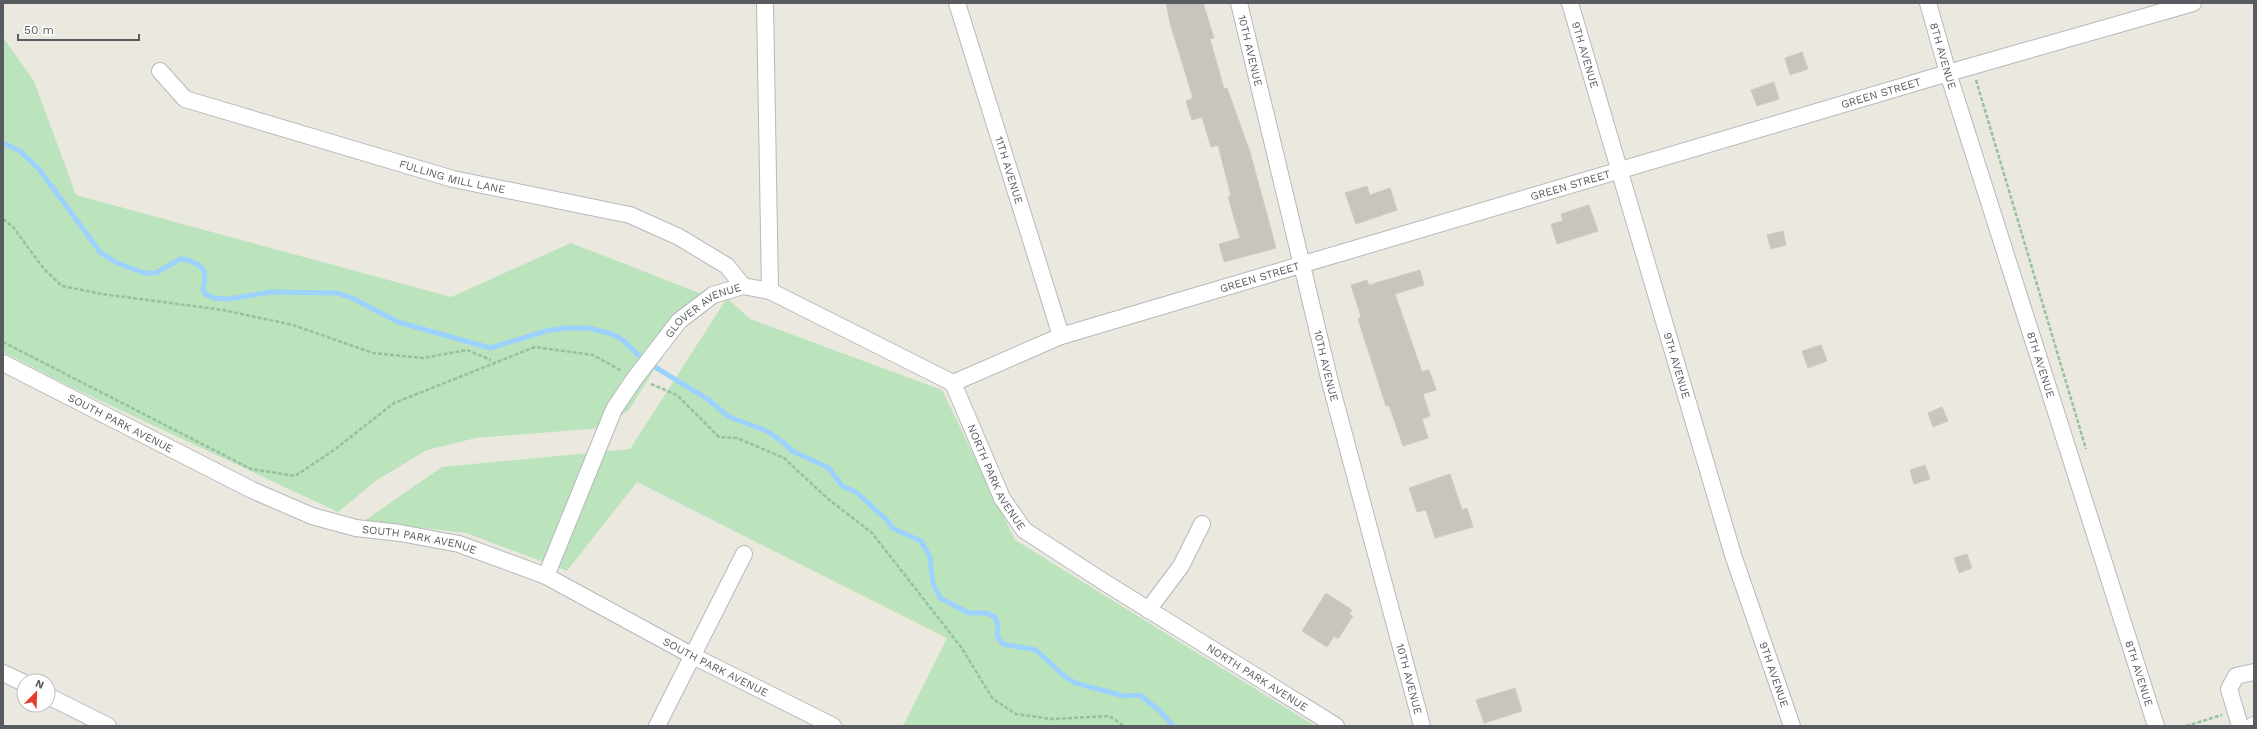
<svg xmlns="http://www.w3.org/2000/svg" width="2257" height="729" font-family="'Work Sans',sans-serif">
  <rect width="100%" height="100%" fill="#ebe9df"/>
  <!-- green -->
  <g fill="#bbe3bc">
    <polygon points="3,37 34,81 76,195 451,297 571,243 702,294 629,410 602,428 476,438 427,450 377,480 338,512 67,385 3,352"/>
    <polygon points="727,298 750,319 942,390 1015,540 1315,726 903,726 947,638 637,482 567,571 466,533 364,521 442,467 630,449"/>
  </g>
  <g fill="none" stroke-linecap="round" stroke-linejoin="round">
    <!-- stream -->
    <polyline stroke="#9dd2fe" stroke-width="5" points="3,143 20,151 38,168 101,253 117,263 144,273 156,273 180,259 188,260 199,265 204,271 205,279 203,288 205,294 214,298 229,299 271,292 337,293 352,298 398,322 490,348 546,331 566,328 588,328 612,334 624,341 642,359 709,400 729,417 767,431 784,443 792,451 829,468 842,486 856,492 887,520 892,528 921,541 930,557 933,583 940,598 969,613 986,613 995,617 998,626 997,636 1003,644 1036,650 1063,675 1075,683 1124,696 1140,695 1161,712 1173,726"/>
  </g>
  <!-- building -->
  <g fill="#c8c5bf" stroke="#d0cabe">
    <polygon points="1166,3 1203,3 1214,38 1210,39 1224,89 1227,88 1250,152 1276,248 1224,262 1219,244 1240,238 1228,197 1231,196 1218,145 1211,147 1202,117 1192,120 1186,101 1193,98 1170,23"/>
    <polygon points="1802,52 1808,69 1790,75 1785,58"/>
    <polygon points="1774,82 1779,99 1757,106 1751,90"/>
    <polygon points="1367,186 1370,195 1390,188 1397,210 1356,224 1345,193"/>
    <polygon points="1589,205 1598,231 1557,244 1551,224 1563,221 1561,214"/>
    <polygon points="1783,231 1786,245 1771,249 1767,235"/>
    <polygon points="1420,270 1424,285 1395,294 1422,372 1429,370 1436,390 1423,394 1430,416 1422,419 1428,438 1403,446 1389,405 1386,406 1358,319 1361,317 1351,285 1367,280 1369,285"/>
    <polygon points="1821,345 1827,361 1808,368 1802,351"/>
    <polygon points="1942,407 1948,421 1933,427 1928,413"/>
    <polygon points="1925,465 1930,479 1914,484 1910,470"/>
    <polygon points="1450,474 1462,510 1467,508 1473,527 1435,538 1426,510 1417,512 1409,488"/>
    <polygon points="1967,554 1972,568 1959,573 1954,558"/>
    <polygon points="1326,593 1352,610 1349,614 1353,616 1338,639 1334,636 1327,647 1302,631"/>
    <polygon points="1515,688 1522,711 1484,723 1476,700"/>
  </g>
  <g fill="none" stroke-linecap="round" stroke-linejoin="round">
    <defs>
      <g id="minor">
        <polyline points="765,3 770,291"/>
        <path id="s1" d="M957 3 1061 336"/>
        <path id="s2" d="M1239 3 1330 382 1422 726"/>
        <path id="s3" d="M1570 3 1733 555 1792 726"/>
        <path id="s4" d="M1928 3 1948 73 2156 726"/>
        <path id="s5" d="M160 71 185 99 453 179 630 215 679 237 727 266 743 286"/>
        <path id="s6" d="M3 363 252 490 312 516 356 528 400 533 459 544 546 576 693 656 833 726"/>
        <path id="s7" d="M953 383 1061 336 1948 73 2193 3"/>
        <path id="s8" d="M546 576 614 409 635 378 679 321 713 295 743 286 770 291 953 383 1002 498 1024 530 1104 582 1336 726"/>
        <polyline points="1148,610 1181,566 1202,524"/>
        <polyline points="3,673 24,683"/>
        <polyline points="48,696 108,726"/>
        <polyline points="657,726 744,554"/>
        <polyline points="2240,726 2229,689 2236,676 2254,672"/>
        <polyline points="2252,726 2254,725"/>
      </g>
    </defs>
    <!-- minor casing -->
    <use href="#minor" stroke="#b5b8bc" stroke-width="18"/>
    <!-- path -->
    <g stroke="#94c2a1" stroke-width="2.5" stroke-dasharray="4 2" stroke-linecap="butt">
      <polyline points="1976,80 2086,449"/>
      <polyline points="3,219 13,227 44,269 62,286 102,294 223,310 293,325 373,353 423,358 467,350 491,360"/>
      <polyline points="3,342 251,469 295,476 334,450 394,403 535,347 593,355 622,371"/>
      <polyline points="651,384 677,395 719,437 737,438 784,458 827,498 872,533 961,647 993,699 1016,714 1052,719 1109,716 1124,726"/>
      <polyline points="2186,726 2222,715"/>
    </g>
    <!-- minor -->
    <use href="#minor" stroke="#fff" stroke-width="16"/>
  </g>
  <g text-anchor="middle" stroke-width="3.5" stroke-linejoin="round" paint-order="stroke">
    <!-- street labels -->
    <g font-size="11" fill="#585c60" stroke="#fff">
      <text dy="4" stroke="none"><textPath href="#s2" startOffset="49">10TH AVENUE</textPath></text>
      <text dy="4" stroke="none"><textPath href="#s3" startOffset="54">9TH AVENUE</textPath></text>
      <text dy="4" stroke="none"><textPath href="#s4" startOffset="55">8TH AVENUE</textPath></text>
      <text dy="4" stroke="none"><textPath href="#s7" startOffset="973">GREEN STREET</textPath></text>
      <text dy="4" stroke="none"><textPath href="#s1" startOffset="175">11TH AVENUE</textPath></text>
      <text dy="4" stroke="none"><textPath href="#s5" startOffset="316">FULLING MILL LANE</textPath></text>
      <text dy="4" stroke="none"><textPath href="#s7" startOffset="649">GREEN STREET</textPath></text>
      <text dy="4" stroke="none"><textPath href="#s7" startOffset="325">GREEN STREET</textPath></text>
      <text dy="4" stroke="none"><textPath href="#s8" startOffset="316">GLOVER AVENUE</textPath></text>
      <text dy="4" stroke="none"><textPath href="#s2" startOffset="373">10TH AVENUE</textPath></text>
      <text dy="4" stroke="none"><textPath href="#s4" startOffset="379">8TH AVENUE</textPath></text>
      <text dy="4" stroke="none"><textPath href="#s3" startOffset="378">9TH AVENUE</textPath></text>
      <text dy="4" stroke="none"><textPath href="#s6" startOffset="132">SOUTH PARK AVENUE</textPath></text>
      <text dy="4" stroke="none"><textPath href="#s8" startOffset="700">NORTH PARK AVENUE</textPath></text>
      <text dy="4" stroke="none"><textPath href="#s6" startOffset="455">SOUTH PARK AVENUE</textPath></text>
      <text dy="4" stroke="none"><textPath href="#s6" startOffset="780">SOUTH PARK AVENUE</textPath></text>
      <text dy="4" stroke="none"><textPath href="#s4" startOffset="703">8TH AVENUE</textPath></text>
      <text dy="4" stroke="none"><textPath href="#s3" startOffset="702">9TH AVENUE</textPath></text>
      <text dy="4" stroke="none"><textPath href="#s8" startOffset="1036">NORTH PARK AVENUE</textPath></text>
      <text dy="4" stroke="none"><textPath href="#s2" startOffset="697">10TH AVENUE</textPath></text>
    </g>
  </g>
  <!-- border -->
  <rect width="2257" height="729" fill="none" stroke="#585c60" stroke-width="8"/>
  <!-- north arrow -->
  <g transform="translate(36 693) rotate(23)"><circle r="19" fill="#ffffff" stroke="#bcbebf"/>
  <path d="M0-3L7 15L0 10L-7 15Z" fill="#e63c2b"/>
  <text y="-6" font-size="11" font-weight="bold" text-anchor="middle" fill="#585c60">N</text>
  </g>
  <!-- scale -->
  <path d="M18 34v6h121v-6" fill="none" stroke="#585c60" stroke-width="2"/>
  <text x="24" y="34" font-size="12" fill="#585c60" stroke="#ffffff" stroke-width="3" paint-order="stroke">50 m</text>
</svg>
